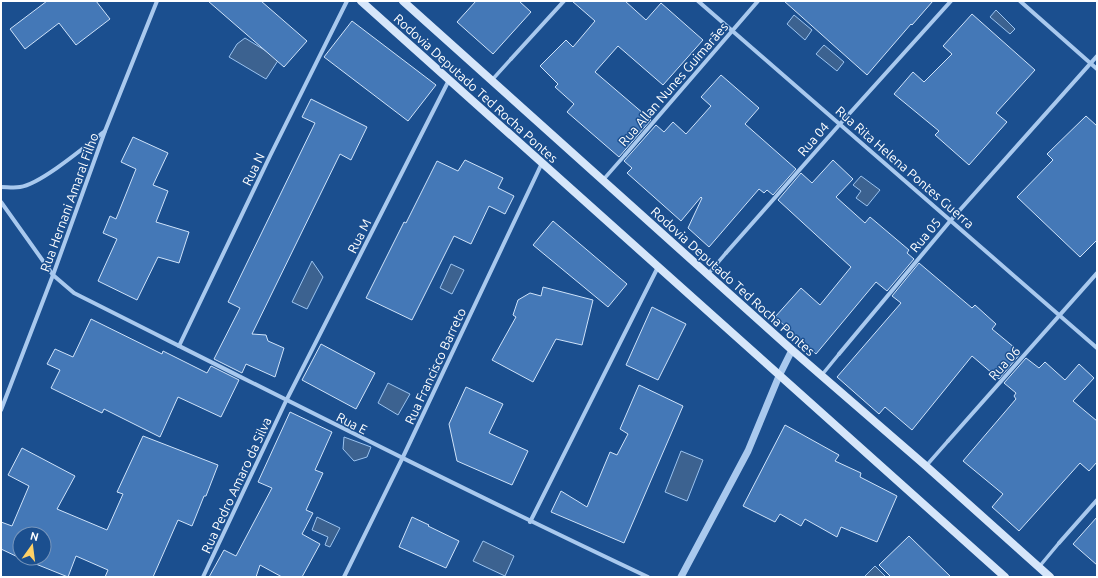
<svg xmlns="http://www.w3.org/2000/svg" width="1098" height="578" font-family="Ubuntu,sans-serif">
  <rect width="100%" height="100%" fill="#1b4f8f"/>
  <!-- water -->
  <g fill="#3c6290" stroke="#9cc4f0">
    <polygon points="996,10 1015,29 1010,34 990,17"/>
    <polygon points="794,15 812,30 805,40 787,24"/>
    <polygon points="245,38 279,59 266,79 229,57 237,44"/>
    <polygon points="824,45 844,62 837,71 816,54"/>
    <polygon points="861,176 880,190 867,206 856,198 861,191 853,185"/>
    <polygon points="312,261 323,277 307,309 292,302"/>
    <polygon points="451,264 464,270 452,294 440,288"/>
    <polygon points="388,383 410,394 398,415 378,403"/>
    <polygon points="344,437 371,447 367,457 354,461 343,449"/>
    <polygon points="681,451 703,460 687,501 665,492"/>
    <polygon points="317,517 340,528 330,547 325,545 328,537 312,530"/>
    <polygon points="483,541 514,556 505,576 473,561"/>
    <polygon points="875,566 886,577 864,577"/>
  </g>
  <!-- building -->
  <g fill="#4478b7" stroke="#cfe3fa">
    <polygon points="47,1 96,1 110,19 76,45 59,23 25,49 10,29"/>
    <polygon points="208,1 261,1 307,41 284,67"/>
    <polygon points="476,1 519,1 531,12 493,54 457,22"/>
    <polygon points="572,1 625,1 646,20 661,3 703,40 663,85 618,46 595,72 651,120 619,157 567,112 574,104 555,87 558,84 540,66 566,40 573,47 595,21"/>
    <polygon points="784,1 933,1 912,25 911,24 867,75"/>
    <polygon points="972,14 1035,70 996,113 1007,122 969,165 935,135 939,131 894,94 913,72 924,82 952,54 943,46"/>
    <polygon points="352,21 436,85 408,121 324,57"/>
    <polygon points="721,75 759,108 745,124 796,169 773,195 767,190 764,193 759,189 709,247 688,228 702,198 701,197 681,221 627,173 632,168 624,161 656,125 664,132 673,122 686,134 711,106 701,97"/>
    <polygon points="311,99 367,127 351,160 340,154 252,334 266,335 268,341 284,348 275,377 246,364 242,373 214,359 240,308 228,302 315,123 302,117"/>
    <polygon points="1086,116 1097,126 1097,240 1080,257 1017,197 1053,160 1047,154"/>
    <polygon points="133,137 168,153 153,185 168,191 156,222 189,232 179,263 158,257 137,300 98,281 117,239 103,233 110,216 116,219 136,169 121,162"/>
    <polygon points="465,160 503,178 498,188 514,196 505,214 489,206 471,244 454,236 412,320 366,298 404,222 406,223 437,161 458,171"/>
    <polygon points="833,160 853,179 836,197 865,223 870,217 909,250 907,253 914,259 887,291 876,282 816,354 775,317 801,288 820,305 851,267 778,200 801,173 812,183"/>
    <polygon points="553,221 627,284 608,307 533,245"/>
    <polygon points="919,263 972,308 975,305 996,324 992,329 1021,353 999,379 972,356 912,430 885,407 879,414 837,377 901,303 892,296"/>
    <polygon points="543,287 593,300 582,345 556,339 533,382 492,360 516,317 513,315 518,300 530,293 541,296"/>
    <polygon points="652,307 686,324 658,380 626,365"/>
    <polygon points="91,319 162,354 163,351 207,373 211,366 239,380 221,417 178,397 160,437 104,409 102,413 51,388 60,370 47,364 55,349 73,357"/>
    <polygon points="321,344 375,373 356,409 302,380"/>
    <polygon points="1026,358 1039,368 1045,362 1065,380 1079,364 1094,378 1073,401 1097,421 1097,462 1089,471 1080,463 1019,531 992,507 1003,494 963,461 1016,399 1014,396 1016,393 1004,383"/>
    <polygon points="639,385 683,406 624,543 551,512 561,491 587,507 610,452 617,455 628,434 620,429"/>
    <polygon points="466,387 503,404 489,433 528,451 512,485 457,461 449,424"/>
    <polygon points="290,412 332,432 315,470 323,473 306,510 313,513 302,534 320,544 302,577 282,577 260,565 256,577 209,577 224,550 236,556 272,488 258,482"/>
    <polygon points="785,425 839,455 835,461 861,473 860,477 897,496 877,542 841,527 837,537 805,519 801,526 780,514 775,522 743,506"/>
    <polygon points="143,436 218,465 206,496 204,496 192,526 178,520 153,577 105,577 108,570 76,556 68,577 21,558 44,558 44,534 20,534 20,558 1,549 1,522 12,526 29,486 8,475 22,448 75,476 57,509 107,530 123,494 117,492"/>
    <polygon points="412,517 429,525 428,526 459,541 446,568 399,547"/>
    <polygon points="1097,517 1097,565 1073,544"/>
    <polygon points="909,536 951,577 891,577 879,565"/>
  </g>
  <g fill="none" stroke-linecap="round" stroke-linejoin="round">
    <!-- pedestrian -->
    <g stroke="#a9c9ee" stroke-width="3.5">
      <polyline points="492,80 511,59"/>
      <polyline points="603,180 625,155"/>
      <polyline points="708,274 726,253"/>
      <polyline points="821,376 839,354"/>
      <polyline points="926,466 948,441"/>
      <polyline points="1039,567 1059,543"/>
    </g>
    <!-- minor -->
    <g stroke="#a9c9ee" stroke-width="4">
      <polyline points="698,1 1097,348"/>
      <polyline points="1020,1 1097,69"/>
      <polyline points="511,59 564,1"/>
      <polyline points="625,155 758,1"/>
      <path d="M1 187C7 187 14 188 20 187 41 184 87 145 105 131"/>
      <path d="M1 202 53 275 74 293C265 389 455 486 648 577"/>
      <polyline points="726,253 840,124 951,1"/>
      <polyline points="179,346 270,156 347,1"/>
      <polyline points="839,354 951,220 1097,56"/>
      <polyline points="1,410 53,275 105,131 157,1"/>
      <polyline points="948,441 1097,273"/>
      <polyline points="530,522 658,267"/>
      <polyline points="1059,543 1097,500"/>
      <polyline points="203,577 286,401 449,80"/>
      <polyline points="344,577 402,459 542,163"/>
    </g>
    <!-- tertiary -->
    <polyline stroke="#a9c9ee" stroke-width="7" points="681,577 748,451 779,376 792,350"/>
    <!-- secondary -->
    <g stroke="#d6e6fa" stroke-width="8">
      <polyline points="361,1 1005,577"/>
      <polyline points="403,1 792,350 926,466 1050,577"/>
    </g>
  </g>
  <g text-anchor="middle" stroke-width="3" stroke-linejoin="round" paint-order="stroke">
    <!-- street labels -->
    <g font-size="13" fill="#fff" stroke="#1b4f8f">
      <text transform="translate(673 84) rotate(-49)" y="5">Rua Allan Nunes Guimarães</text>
      <text transform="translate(476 88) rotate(42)" y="5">Rodovia Deputado Ted Rocha Pontes</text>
      <text transform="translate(813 139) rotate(-49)" y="5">Rua 04</text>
      <text transform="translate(905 167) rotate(41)" y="5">Rua Rita Helena Pontes Guerra</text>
      <text transform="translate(253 169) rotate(-64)" y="5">Rua N</text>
      <text transform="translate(69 202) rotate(-70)" y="5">Rua Hernani Amaral Filho</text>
      <text transform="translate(925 235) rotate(-50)" y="5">Rua 05</text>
      <text transform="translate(359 236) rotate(-63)" y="5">Rua M</text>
      <text transform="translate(733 281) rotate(42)" y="5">Rodovia Deputado Ted Rocha Pontes</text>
      <text transform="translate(1004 363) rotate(-48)" y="5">Rua 06</text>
      <text transform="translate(435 366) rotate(-65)" y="5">Rua Francisco Barreto</text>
      <text transform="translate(352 423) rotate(27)" y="5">Rua E</text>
      <text transform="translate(236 485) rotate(-65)" y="5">Rua Pedro Amaro da Silva</text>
    </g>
  </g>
  <!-- border -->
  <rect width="1098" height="578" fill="none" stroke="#ffffff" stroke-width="4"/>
  <!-- north arrow -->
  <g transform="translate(32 546) rotate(14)"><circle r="19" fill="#1b4f8f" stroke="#7695bc"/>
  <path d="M0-3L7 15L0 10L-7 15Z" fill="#ffd166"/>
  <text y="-6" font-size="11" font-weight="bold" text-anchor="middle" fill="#ffffff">N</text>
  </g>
</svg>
